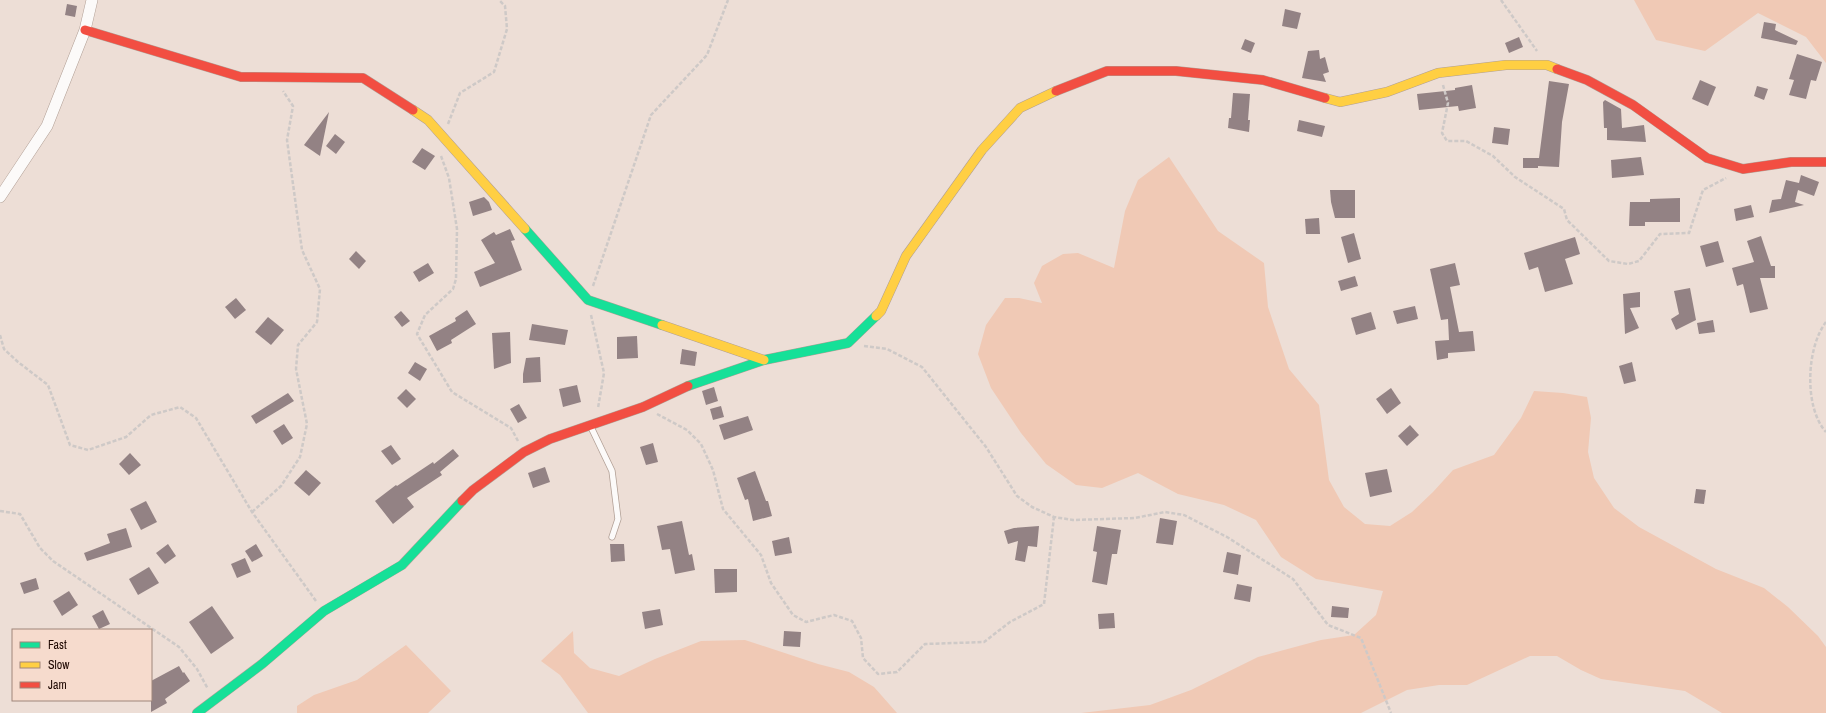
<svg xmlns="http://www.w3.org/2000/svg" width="1826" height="713" font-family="'Archivo Narrow',sans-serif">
  <rect width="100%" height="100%" fill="#edded6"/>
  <!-- green -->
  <g fill="#f0c9b5">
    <polygon points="1634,0 1826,0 1826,63 1806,37 1758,13 1705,51 1656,40"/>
    <polygon points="1169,157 1218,231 1264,263 1268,307 1289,369 1319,405 1329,480 1344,507 1365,524 1390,526 1412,512 1433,492 1453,470 1494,455 1521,418 1534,391 1563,393 1587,397 1591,418 1588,452 1594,478 1614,508 1639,527 1716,569 1764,588 1788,607 1818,636 1826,647 1826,713 1722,713 1685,691 1601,679 1581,670 1557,656 1530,656 1467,685 1439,685 1407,690 1361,713 1081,713 1150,705 1191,690 1258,657 1321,640 1354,635 1376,615 1383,591 1316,579 1281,557 1256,520 1224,505 1178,494 1138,473 1102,488 1076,485 1046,464 1021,433 991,388 978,354 986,325 1005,298 1019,298 1042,303 1034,283 1042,266 1063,254 1078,253 1114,268 1125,211 1138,180"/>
    <polygon points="573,631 574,653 590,668 619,676 655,659 701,641 745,640 818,664 849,672 874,687 897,713 588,713 560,675 541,661"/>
    <polygon points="406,645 451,691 428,713 297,713 297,706 314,695 357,680"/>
  </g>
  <!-- building -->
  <g fill="#938284">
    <polygon points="67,4 77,6 75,17 65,15"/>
    <polygon points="1285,9 1301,13 1297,29 1282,26"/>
    <polygon points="1764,22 1776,24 1775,30 1798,41 1796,45 1761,38"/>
    <polygon points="1519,37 1523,47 1509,53 1505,43"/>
    <polygon points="1245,39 1255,43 1251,53 1241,49"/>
    <polygon points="1319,50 1320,59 1325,57 1329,72 1323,74 1326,82 1302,78 1308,51"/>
    <polygon points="1797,54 1822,62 1816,81 1811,80 1806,99 1789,95 1794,80 1789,79"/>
    <polygon points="1700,80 1716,87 1708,106 1692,99"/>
    <polygon points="1549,81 1569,84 1562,122 1559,167 1538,166 1538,168 1523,168 1523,158 1539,158"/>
    <polygon points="1472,85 1476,108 1459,111 1458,106 1419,110 1417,94 1455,90 1455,88"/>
    <polygon points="1757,86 1768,89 1764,100 1754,96"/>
    <polygon points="1233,93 1250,94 1248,120 1250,120 1249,132 1228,128 1229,118 1231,118"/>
    <polygon points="1605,100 1621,109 1622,128 1644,125 1646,142 1607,140 1607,128 1604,128 1603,102"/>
    <polygon points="329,112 320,156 304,145"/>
    <polygon points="1299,120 1325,126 1322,137 1297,131"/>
    <polygon points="1494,127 1510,129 1508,145 1492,143"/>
    <polygon points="335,134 345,142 336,154 326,146"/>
    <polygon points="422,148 435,156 425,170 412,162"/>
    <polygon points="1641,157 1644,175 1612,178 1611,160"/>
    <polygon points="1801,175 1819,182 1814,196 1798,190 1795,202 1804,205 1769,213 1772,200 1781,199 1786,180 1799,183"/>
    <polygon points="1330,190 1355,190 1355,218 1335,218 1331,202"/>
    <polygon points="484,197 489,202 492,210 473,216 469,202"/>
    <polygon points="1680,198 1680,222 1645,222 1645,226 1629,226 1630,202 1650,202 1650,199"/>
    <polygon points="1751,205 1754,217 1736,221 1734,209"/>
    <polygon points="1319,218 1320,234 1306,234 1305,219"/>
    <polygon points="510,229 515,240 511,241 522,270 480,287 474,272 495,263 481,240 494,232 496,235"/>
    <polygon points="1354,233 1361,259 1348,263 1341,237"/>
    <polygon points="1761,236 1771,266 1775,266 1775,278 1760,278 1768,309 1750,313 1743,284 1737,286 1732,268 1754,262 1747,241"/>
    <polygon points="1575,237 1580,254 1565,259 1573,284 1545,292 1538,267 1529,270 1524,253"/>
    <polygon points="1718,241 1724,262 1706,267 1700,246"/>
    <polygon points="356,251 366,261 359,269 349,259"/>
    <polygon points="428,263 434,273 419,282 413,272"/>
    <polygon points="1455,263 1460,285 1450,287 1459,332 1473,331 1475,351 1448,353 1448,358 1437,360 1435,341 1449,340 1448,319 1441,320 1430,269"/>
    <polygon points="1355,276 1358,286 1341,291 1338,281"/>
    <polygon points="1690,288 1696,320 1676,330 1671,319 1679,314 1674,291"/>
    <polygon points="1640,292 1640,307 1630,308 1639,328 1625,334 1623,294"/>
    <polygon points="236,298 246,310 235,319 225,307"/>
    <polygon points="1415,306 1418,319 1397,324 1393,311"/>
    <polygon points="467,310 476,324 451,340 452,343 437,351 429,336 456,321 455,318"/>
    <polygon points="401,311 410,321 402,327 394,317"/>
    <polygon points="1371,312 1376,329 1356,335 1351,318"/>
    <polygon points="268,317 284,330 271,345 255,332"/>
    <polygon points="1713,320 1715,332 1699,334 1697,323"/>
    <polygon points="532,324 568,330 565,345 529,340"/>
    <polygon points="510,332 511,363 494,369 492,333"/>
    <polygon points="637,336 638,358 617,359 617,337"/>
    <polygon points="682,349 697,352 695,366 680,364"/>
    <polygon points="540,357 541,382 523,383 523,374 526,358"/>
    <polygon points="415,362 427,369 420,381 408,373"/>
    <polygon points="1632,362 1636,381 1624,384 1619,366"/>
    <polygon points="577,385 581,402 563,407 559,389"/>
    <polygon points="714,387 718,401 706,405 702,391"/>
    <polygon points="1391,388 1401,403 1387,414 1376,399"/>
    <polygon points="406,389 416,399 407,408 397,398"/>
    <polygon points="288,393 294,401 256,424 251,416"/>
    <polygon points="519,404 527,418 518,423 510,409"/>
    <polygon points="721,406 724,417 713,420 710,409"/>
    <polygon points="748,416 753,430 724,440 719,425"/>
    <polygon points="284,424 293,438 282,445 273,431"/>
    <polygon points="1410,425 1419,435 1407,446 1398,436"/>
    <polygon points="653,443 658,462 646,465 640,447"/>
    <polygon points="391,445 401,459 392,465 381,451"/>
    <polygon points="453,449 459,456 440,472 442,475 407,498 414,507 393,524 375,501 396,485 397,486 433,462 434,464"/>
    <polygon points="130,453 141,465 129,475 119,464"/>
    <polygon points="545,467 550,482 533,488 528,473"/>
    <polygon points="1387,469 1392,492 1370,497 1365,473"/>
    <polygon points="306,470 321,483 309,496 294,483"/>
    <polygon points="755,471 766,501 768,501 772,516 753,521 748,499 745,500 737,478"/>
    <polygon points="1696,489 1706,490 1704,504 1694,503"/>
    <polygon points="146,501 157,522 141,530 130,509"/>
    <polygon points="1160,518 1177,521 1173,545 1156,543"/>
    <polygon points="682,521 689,555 692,554 695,570 675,574 670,549 662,550 657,526"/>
    <polygon points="1039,526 1037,547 1028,546 1025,562 1015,560 1018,541 1008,544 1004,531 1014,528"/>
    <polygon points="1097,526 1121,530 1117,554 1112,554 1107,585 1092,582 1097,552 1093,551"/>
    <polygon points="126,528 132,547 87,561 84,553 110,543 107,534"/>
    <polygon points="789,537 792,553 775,556 772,541"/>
    <polygon points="168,544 176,556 165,564 156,553"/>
    <polygon points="256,544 263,556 252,562 245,551"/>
    <polygon points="610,544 624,544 625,561 611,562"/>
    <polygon points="1227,552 1241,555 1238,575 1223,572"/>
    <polygon points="245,558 251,572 237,578 231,564"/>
    <polygon points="149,567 159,583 138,595 129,579"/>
    <polygon points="714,569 737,569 737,592 715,593"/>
    <polygon points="36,578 39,589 24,594 20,583"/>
    <polygon points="1237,584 1252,587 1250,602 1234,599"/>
    <polygon points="69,591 78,605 62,616 53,601"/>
    <polygon points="212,606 234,638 211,654 189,622"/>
    <polygon points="1332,606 1349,608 1348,618 1331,617"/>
    <polygon points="660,609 663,625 645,629 642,612"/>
    <polygon points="103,610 110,624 99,629 92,616"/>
    <polygon points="1114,613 1115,628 1099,629 1098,614"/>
    <polygon points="784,631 801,632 800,647 783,646"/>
    <polygon points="179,666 183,673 184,672 190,681 165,699 167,703 151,712 151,681"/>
  </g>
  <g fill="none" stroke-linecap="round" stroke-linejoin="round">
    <defs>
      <polyline id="lane" points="590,425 612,471 618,519 612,537"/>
      <polyline id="street" points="0,197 47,126 85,30 92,0"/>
      <g id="fast">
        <polyline points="525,229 588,300 662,325"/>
        <polyline points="688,386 764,360 848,343 876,316"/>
        <polyline points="197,713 262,664 324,611 402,565 462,501"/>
      </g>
      <g id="slow">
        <polyline points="1325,98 1340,102 1387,92 1438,73 1506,65 1547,65 1557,69"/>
        <polyline points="413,110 428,120 525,229"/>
        <polyline points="876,316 881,311 906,256 982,150 1020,108 1056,91"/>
        <polyline points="662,325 764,360"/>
      </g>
      <g id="jam">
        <polyline points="85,30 241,77 363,78 413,110"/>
        <polyline points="1557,69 1587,80 1633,105 1707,158 1743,169 1791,162 1826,162"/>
        <polyline points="1056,91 1107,71 1176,71 1263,80 1325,98"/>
        <polyline points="462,501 473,490 524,452 550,439 643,407 688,386"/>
      </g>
    </defs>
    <!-- lane casing -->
    <use href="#lane" stroke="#b19f95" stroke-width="7"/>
    <!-- street casing -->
    <use href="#street" stroke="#b19f95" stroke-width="12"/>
    <!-- fast casing -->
    <use href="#fast" stroke="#b19f95" stroke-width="10"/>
    <!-- slow casing -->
    <use href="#slow" stroke="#b19f95" stroke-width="10"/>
    <!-- jam casing -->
    <use href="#jam" stroke="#b19f95" stroke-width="10"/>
    <!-- path -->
    <g stroke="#cec9c7" stroke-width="2.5" stroke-dasharray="4 2" stroke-linecap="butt">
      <polyline points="1501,0 1537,51"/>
      <polyline points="1443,85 1448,103 1442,133 1447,141 1466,141 1493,156 1515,177 1564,209 1567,220 1609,261 1628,264 1639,261 1660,234 1689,233 1703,190 1726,178"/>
      <polyline points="448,124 460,93 494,72 507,29 505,6 499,0"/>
      <polyline points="441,156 449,178 457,229 456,279 453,289 425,315 417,334 452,392 511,428 518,441"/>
      <polyline points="593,286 651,115 707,55 728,0"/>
      <polyline points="591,315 604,373 598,408"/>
      <path d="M1826 322C1806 348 1804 408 1826 432"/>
      <polyline points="0,335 4,349 18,362 48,385 70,445 88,450 126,437 151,415 180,407 196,418 252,512 316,601"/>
      <polyline points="864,346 887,349 922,367 986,447 1017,496 1032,507 1054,517 1073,520 1135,518 1165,512 1184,515 1227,537 1293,579 1328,625 1361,638 1391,713"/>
      <polyline points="657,414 687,430 701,444 713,470 723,509 761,555 771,583 793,615 806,622 834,615 852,621 861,638 863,658 878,674 897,672 925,644 984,642 1010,622 1044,604 1054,517"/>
      <polyline points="0,511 20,514 40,548 53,561 179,647 197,669 208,689"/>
      <polyline points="252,512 281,486 300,457 307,424 296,369 298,345 317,322 320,289 302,250 287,140 293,106 283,91"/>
    </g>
    <!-- lane -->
    <use href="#lane" stroke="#fcfaf9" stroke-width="5.5"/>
    <!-- street -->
    <use href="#street" stroke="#fcfaf9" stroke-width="11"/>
    <!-- fast -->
    <use href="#fast" stroke="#16e098" stroke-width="9"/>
    <!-- slow -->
    <use href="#slow" stroke="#ffcf43" stroke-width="9"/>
    <!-- jam -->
    <use href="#jam" stroke="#f24e42" stroke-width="9"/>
  </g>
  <!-- legend -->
  <rect x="12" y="629" width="140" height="72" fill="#f6dbcd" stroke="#9f867b"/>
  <rect x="20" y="642" width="20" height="6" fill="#16e098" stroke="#9f867b"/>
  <text x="48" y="649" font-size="12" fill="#1d0700">Fast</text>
  <rect x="20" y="662" width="20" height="6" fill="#ffcf43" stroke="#9f867b"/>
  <text x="48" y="669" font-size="12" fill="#1d0700">Slow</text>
  <rect x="20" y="682" width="20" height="6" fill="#f24e42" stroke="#9f867b"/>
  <text x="48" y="689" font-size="12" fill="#1d0700">Jam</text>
</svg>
